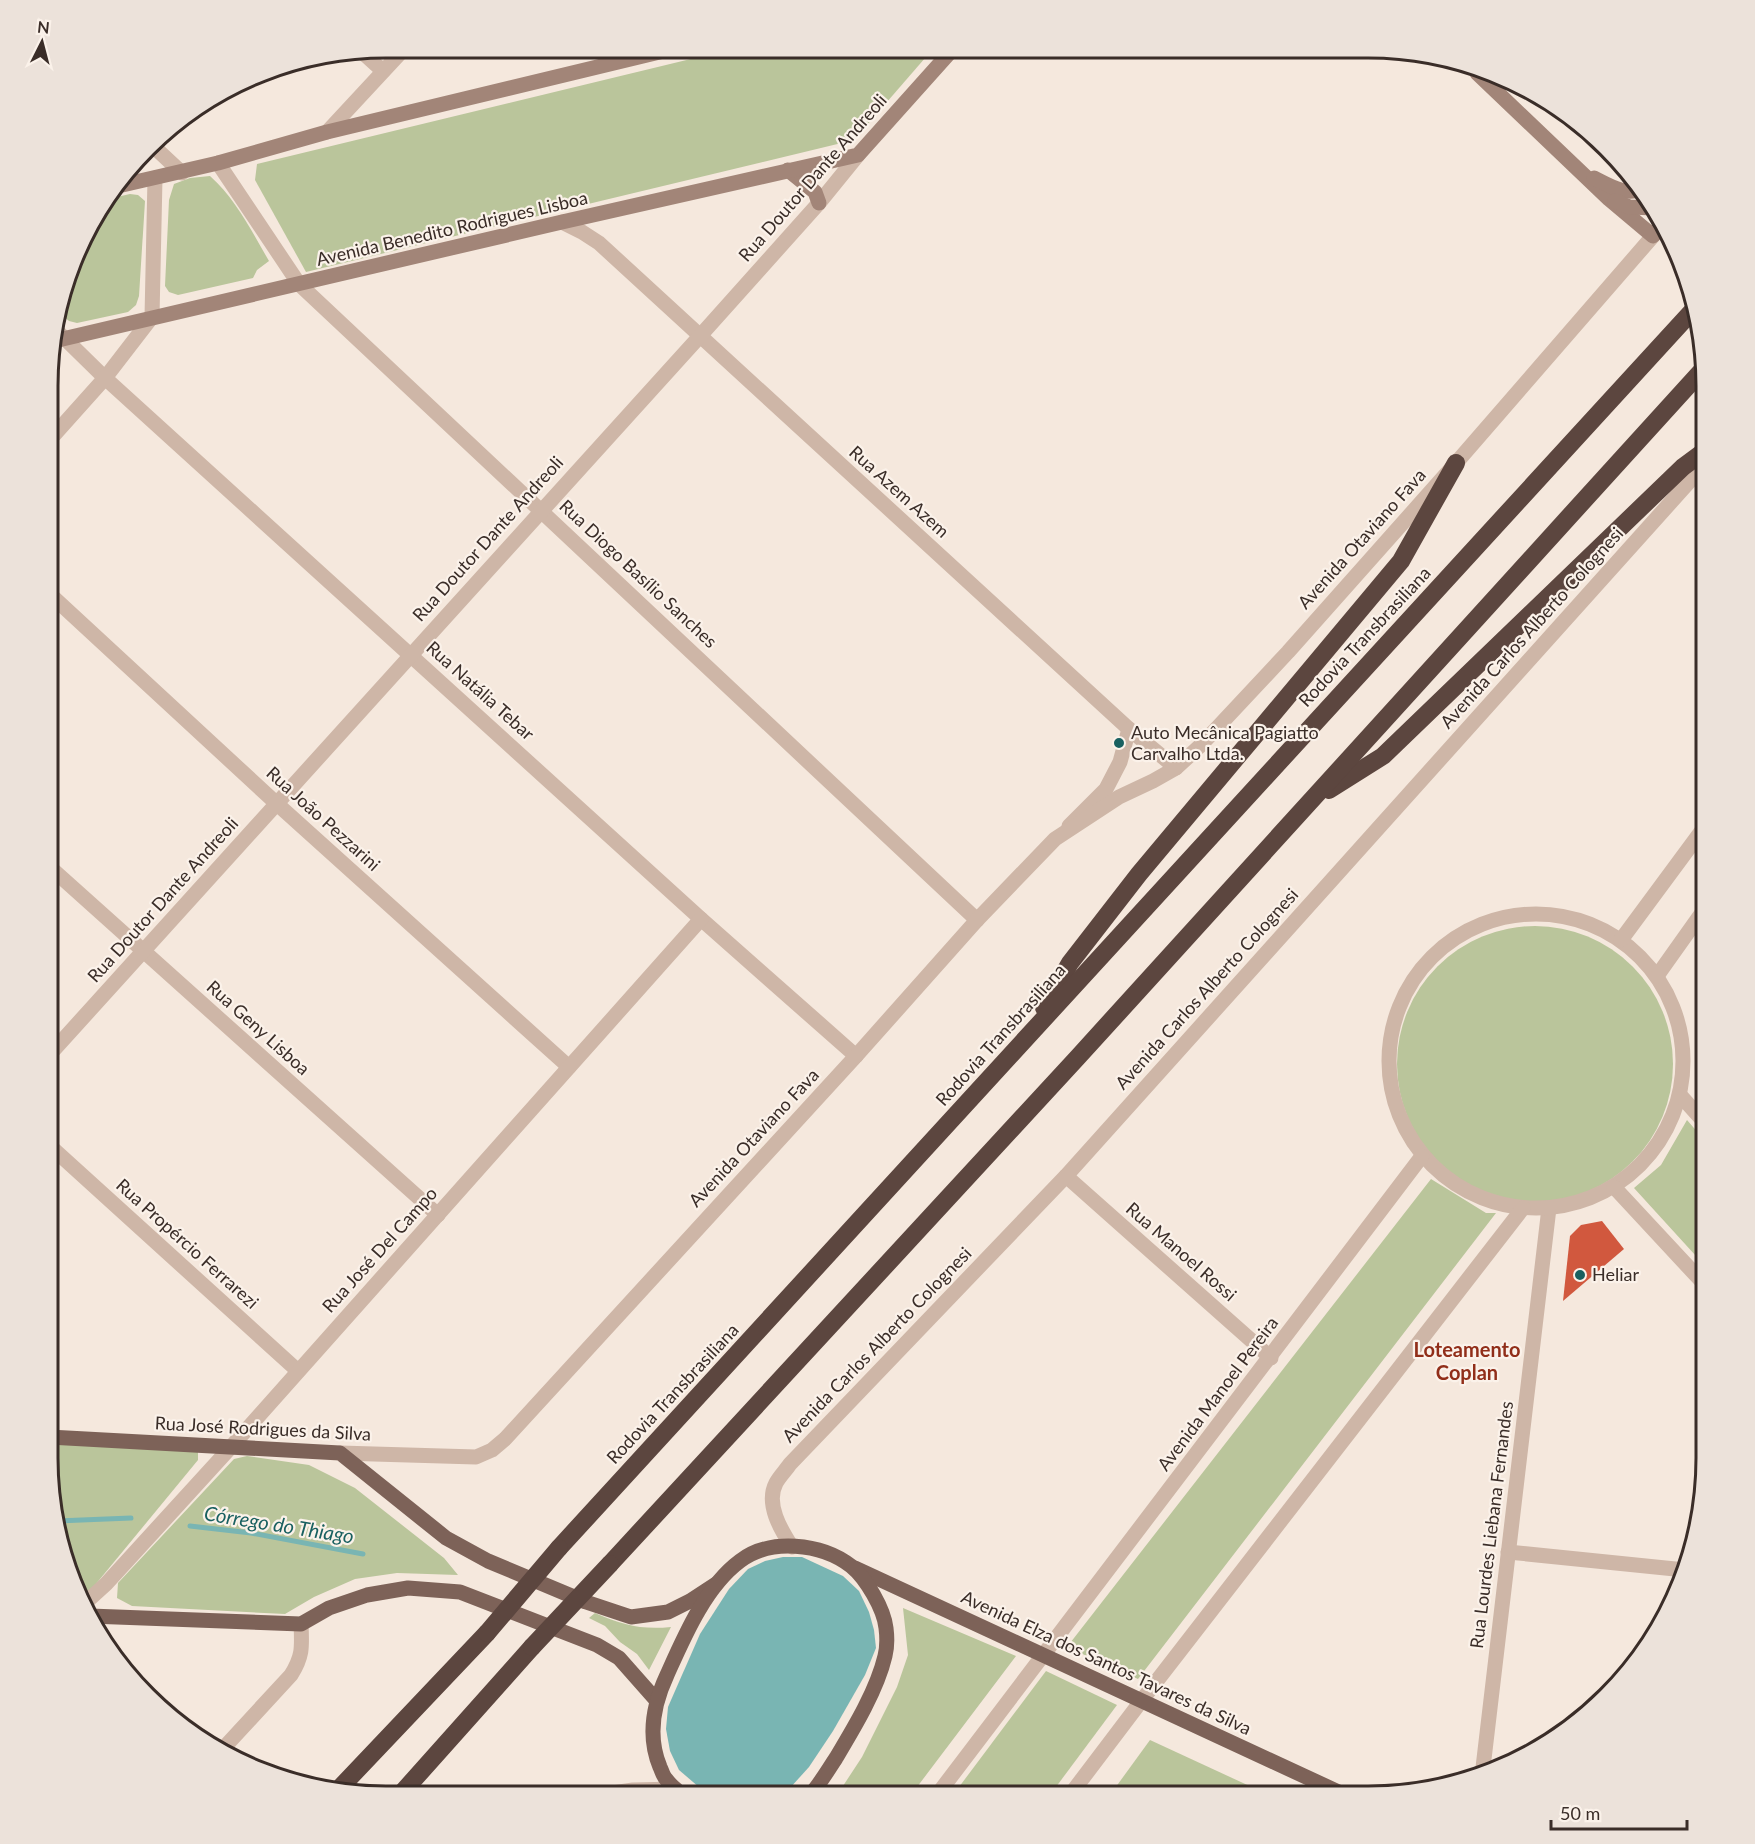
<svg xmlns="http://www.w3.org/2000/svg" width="1755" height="1844" font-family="Lato,sans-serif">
  <rect width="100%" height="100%" fill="#f5e8dd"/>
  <!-- green -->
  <g fill="#bac59b">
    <polygon points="732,49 932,50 854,140 306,272 255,180 257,164"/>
    <path d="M210 176C236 199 252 232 269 261L257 270 253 278 178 295 169 292 165 286 169 200 174 184 190 178Z"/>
    <polygon points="130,194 138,195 145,201 139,296 136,305 128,312 77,323 69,321 58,312 93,217 108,199"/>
    <circle cx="1535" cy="1064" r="138"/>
    <polygon points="1687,1120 1706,1142 1706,1267 1634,1188 1661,1165"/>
    <polygon points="1431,1179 1486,1213 1496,1213 1138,1679 1067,1647"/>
    <polygon points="49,1441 198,1449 198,1460 86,1596 81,1597 66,1566 49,1480"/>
    <polygon points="247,1456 309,1465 355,1488 444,1558 458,1575 397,1573 355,1579 314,1597 285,1614 132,1606 117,1598 118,1583 234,1459"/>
    <polygon points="903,1608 1016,1656 911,1795 834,1795 841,1789 862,1757 897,1687 908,1655"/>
    <path d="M595 1613C623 1625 641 1630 671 1627L649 1670 637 1654 620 1642 605 1626 589 1618Z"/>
    <polygon points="1046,1671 1117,1705 1050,1795 953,1795"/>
    <polygon points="1150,1740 1269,1795 1110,1795"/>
  </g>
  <!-- water -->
  <polygon fill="#79b5b3" points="783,1557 802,1557 843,1576 859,1591 869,1612 874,1630 876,1648 865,1675 833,1731 809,1767 790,1788 776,1795 719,1795 700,1788 679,1770 670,1751 666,1729 668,1707 700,1634 729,1589 748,1569 765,1561"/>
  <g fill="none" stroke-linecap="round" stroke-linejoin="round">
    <!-- stream -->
    <g stroke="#79b5b3" stroke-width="5">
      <polyline points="57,1521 131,1518"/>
      <polyline points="190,1526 251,1533 363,1554"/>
    </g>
  </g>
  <!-- building -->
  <polygon fill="#d1583e" points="1602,1221 1624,1249 1563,1301 1570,1236 1581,1225"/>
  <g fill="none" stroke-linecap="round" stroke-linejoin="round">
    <!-- minor -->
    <g stroke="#ceb6a7" stroke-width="15">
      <polyline points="362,52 383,71"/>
      <polyline points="327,132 405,48"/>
      <polyline points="152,145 182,173"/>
      <polyline points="218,163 299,284 977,920"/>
      <polyline points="562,222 582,232 599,243 1129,729 1176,768"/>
      <polyline points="54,328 105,378 701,919 856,1056"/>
      <polyline points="54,435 105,378 152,317 155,178"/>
      <polyline points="53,597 276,803 569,1067"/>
      <polyline points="1069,826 1106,789 1120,762 1129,729"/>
      <polyline points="52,869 438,1215"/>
      <polyline points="51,1053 700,336 819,203 858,155"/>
      <polyline points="50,1146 298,1371"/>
      <polyline points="1066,1176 1271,1358"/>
      <polyline points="231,1447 701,919"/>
      <polyline points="1508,1552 1685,1570"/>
      <polyline points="1482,1776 1549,1208"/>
    </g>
    <!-- tertiary -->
    <g stroke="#ceb6a7" stroke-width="15">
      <circle cx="1536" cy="1061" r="147"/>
      <polyline points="1621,940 1706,825"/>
      <polyline points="1657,976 1706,907"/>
      <polyline points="1680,1095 1706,1124"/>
      <polyline points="1614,1187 1706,1286"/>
      <polyline points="340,1453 476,1457 492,1450 505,1439 856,1056 977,920 1055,839 1119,797 1153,781 1176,768 1201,745 1288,652 1456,463 1653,236"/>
      <path d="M792 1547C781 1530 765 1504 776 1483 779 1477 786 1470 790 1464L1066 1176 1706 463"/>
      <polyline points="84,1604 106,1584 231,1447"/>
      <path d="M220 1752 291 1675C303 1656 302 1647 301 1624"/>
      <polyline points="599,1795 633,1790 676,1789"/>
      <polyline points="937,1795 1422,1156"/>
      <polyline points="1070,1795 1142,1700 1523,1208"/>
    </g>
    <!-- secondary -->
    <g stroke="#a28578" stroke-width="15">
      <polyline points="1477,73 1609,199 1653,236 1662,223"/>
      <polyline points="788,170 815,192 819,203"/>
      <path d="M1594 178C1610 186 1625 196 1643 189"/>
      <polyline points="118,186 218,163 327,132 672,49"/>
      <polyline points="1615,201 1629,207 1655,208"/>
      <polyline points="54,341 562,222 858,155 952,50"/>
    </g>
    <!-- primary -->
    <g stroke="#7d6258" stroke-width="15">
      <polyline points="49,1437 340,1453 446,1538 488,1561 586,1602 631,1617 668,1612 690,1601 716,1584"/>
      <polyline points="855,1568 1345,1795"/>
      <polyline points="90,1616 301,1624 329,1608 367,1595 408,1588 460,1592 597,1645 619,1658 657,1701"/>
      <path d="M682 1795C677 1790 670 1785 666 1779 663 1776 662 1771 660 1767 647 1736 653 1705 667 1675 684 1637 705 1587 740 1561 770 1538 821 1543 851 1566 866 1578 884 1609 886 1628 887 1636 887 1648 885 1656 877 1690 854 1728 836 1758 828 1770 820 1784 810 1795"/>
    </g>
    <!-- motorway -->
    <g stroke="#5c463f" stroke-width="18">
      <polyline points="1329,790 1383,756 1683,467 1706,450"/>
      <polyline points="1044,1008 1070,963 1139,874 1401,561 1456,463"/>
      <polyline points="559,1548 1695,308"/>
      <polyline points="610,1564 1078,1057 1706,366"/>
      <polyline points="337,1791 487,1633"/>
      <polyline points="400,1795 532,1647"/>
    </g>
    <!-- motorway-bridge -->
    <g stroke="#5c463f" stroke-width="18">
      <polyline points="487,1633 559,1548"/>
      <polyline points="532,1647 610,1564"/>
    </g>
  </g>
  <!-- markers -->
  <g fill="#196060" stroke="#fbf2ea" stroke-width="2">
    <circle cx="1119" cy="743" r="6"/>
    <circle cx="1580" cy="1275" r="6"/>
  </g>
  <g text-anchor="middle" stroke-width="4.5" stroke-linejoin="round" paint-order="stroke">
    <!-- street labels -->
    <g font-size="18" fill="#3a2d28" stroke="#fbf2ea">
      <text transform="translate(813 178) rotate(-49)" y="6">Rua Doutor Dante Andreoli</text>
      <text transform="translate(452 229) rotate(-13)" y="6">Avenida Benedito Rodrigues Lisboa</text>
      <text transform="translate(899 492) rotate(42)" y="6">Rua Azem Azem</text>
      <text transform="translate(488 539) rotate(-48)" y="6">Rua Doutor Dante Andreoli</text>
      <text transform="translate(1362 539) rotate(-48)" y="6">Avenida Otaviano Fava</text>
      <text transform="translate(638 574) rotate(43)" y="6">Rua Diogo Basílio Sanches</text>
      <text transform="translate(1532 628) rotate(-48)" y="6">Avenida Carlos Alberto Colognesi</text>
      <text transform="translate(1365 637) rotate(-47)" y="6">Rodovia Transbrasiliana</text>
      <text transform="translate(480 691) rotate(42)" y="6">Rua Natália Tebar</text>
      <text transform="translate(323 819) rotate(42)" y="6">Rua João Pezzarini</text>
      <text transform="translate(163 900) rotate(-48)" y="6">Rua Doutor Dante Andreoli</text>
      <text transform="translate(1207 989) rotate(-48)" y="6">Avenida Carlos Alberto Colognesi</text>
      <text transform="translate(258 1028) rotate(42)" y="6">Rua Geny Lisboa</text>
      <text transform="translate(1001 1035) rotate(-48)" y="6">Rodovia Transbrasiliana</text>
      <text transform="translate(754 1138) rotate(-47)" y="6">Avenida Otaviano Fava</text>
      <text transform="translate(187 1244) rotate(42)" y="6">Rua Propércio Ferrarezi</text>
      <text transform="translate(380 1250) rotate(-48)" y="6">Rua José Del Campo</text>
      <text transform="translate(1181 1252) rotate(41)" y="6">Rua Manoel Rossi</text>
      <text transform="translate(877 1345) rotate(-46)" y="6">Avenida Carlos Alberto Colognesi</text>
      <text transform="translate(673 1394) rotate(-47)" y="6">Rodovia Transbrasiliana</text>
      <text transform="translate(1218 1394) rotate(-53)" y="6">Avenida Manoel Pereira</text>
      <text transform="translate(263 1429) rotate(3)" y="6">Rua José Rodrigues da Silva</text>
      <text transform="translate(1492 1525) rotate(-83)" y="6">Rua Lourdes Liebana Fernandes</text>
      <text transform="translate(1106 1663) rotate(25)" y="6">Avenida Elza dos Santos Tavares da Silva</text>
    </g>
    <!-- poi labels -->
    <g font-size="18" fill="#3a2d28" stroke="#fbf2ea" text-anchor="start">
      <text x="1131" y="739">Auto Mecânica Pagiatto<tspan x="1131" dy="21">Carvalho Ltda.</tspan></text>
      <text x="1592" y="1281">Heliar</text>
    </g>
    <!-- neighbourhood labels -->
    <g font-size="20" font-weight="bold" fill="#912e19" stroke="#fbf2ea">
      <text x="1467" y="1357">Loteamento<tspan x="1467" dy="23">Coplan</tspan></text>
    </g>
    <!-- water labels -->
    <g font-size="20" font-style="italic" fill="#196060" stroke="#fbf2ea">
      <text transform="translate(279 1525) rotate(9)" y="7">Córrego do Thiago</text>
    </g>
  </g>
  <!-- crop -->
  <path d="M0 0H1755V1844H0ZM386 58H1368A328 328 0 0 1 1696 386V1458A328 328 0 0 1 1368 1786H386A328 328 0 0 1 58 1458V386A328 328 0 0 1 386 58Z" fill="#ece2da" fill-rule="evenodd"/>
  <path fill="none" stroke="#3a2d28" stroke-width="3" d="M386 58H1368A328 328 0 0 1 1696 386V1458A328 328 0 0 1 1368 1786H386A328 328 0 0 1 58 1458V386A328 328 0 0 1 386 58Z"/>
  <!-- north arrow -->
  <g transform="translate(42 42) rotate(6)" stroke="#fbf2ea" stroke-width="4.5" paint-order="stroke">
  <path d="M0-4.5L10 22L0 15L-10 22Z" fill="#3a2d28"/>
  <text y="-9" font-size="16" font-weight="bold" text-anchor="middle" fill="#3a2d28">N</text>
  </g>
  <!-- scale -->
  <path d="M1551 1820v9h136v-9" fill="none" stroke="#3a2d28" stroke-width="3"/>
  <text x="1560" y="1820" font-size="18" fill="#3a2d28" stroke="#fbf2ea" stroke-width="4.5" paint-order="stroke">50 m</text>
</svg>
